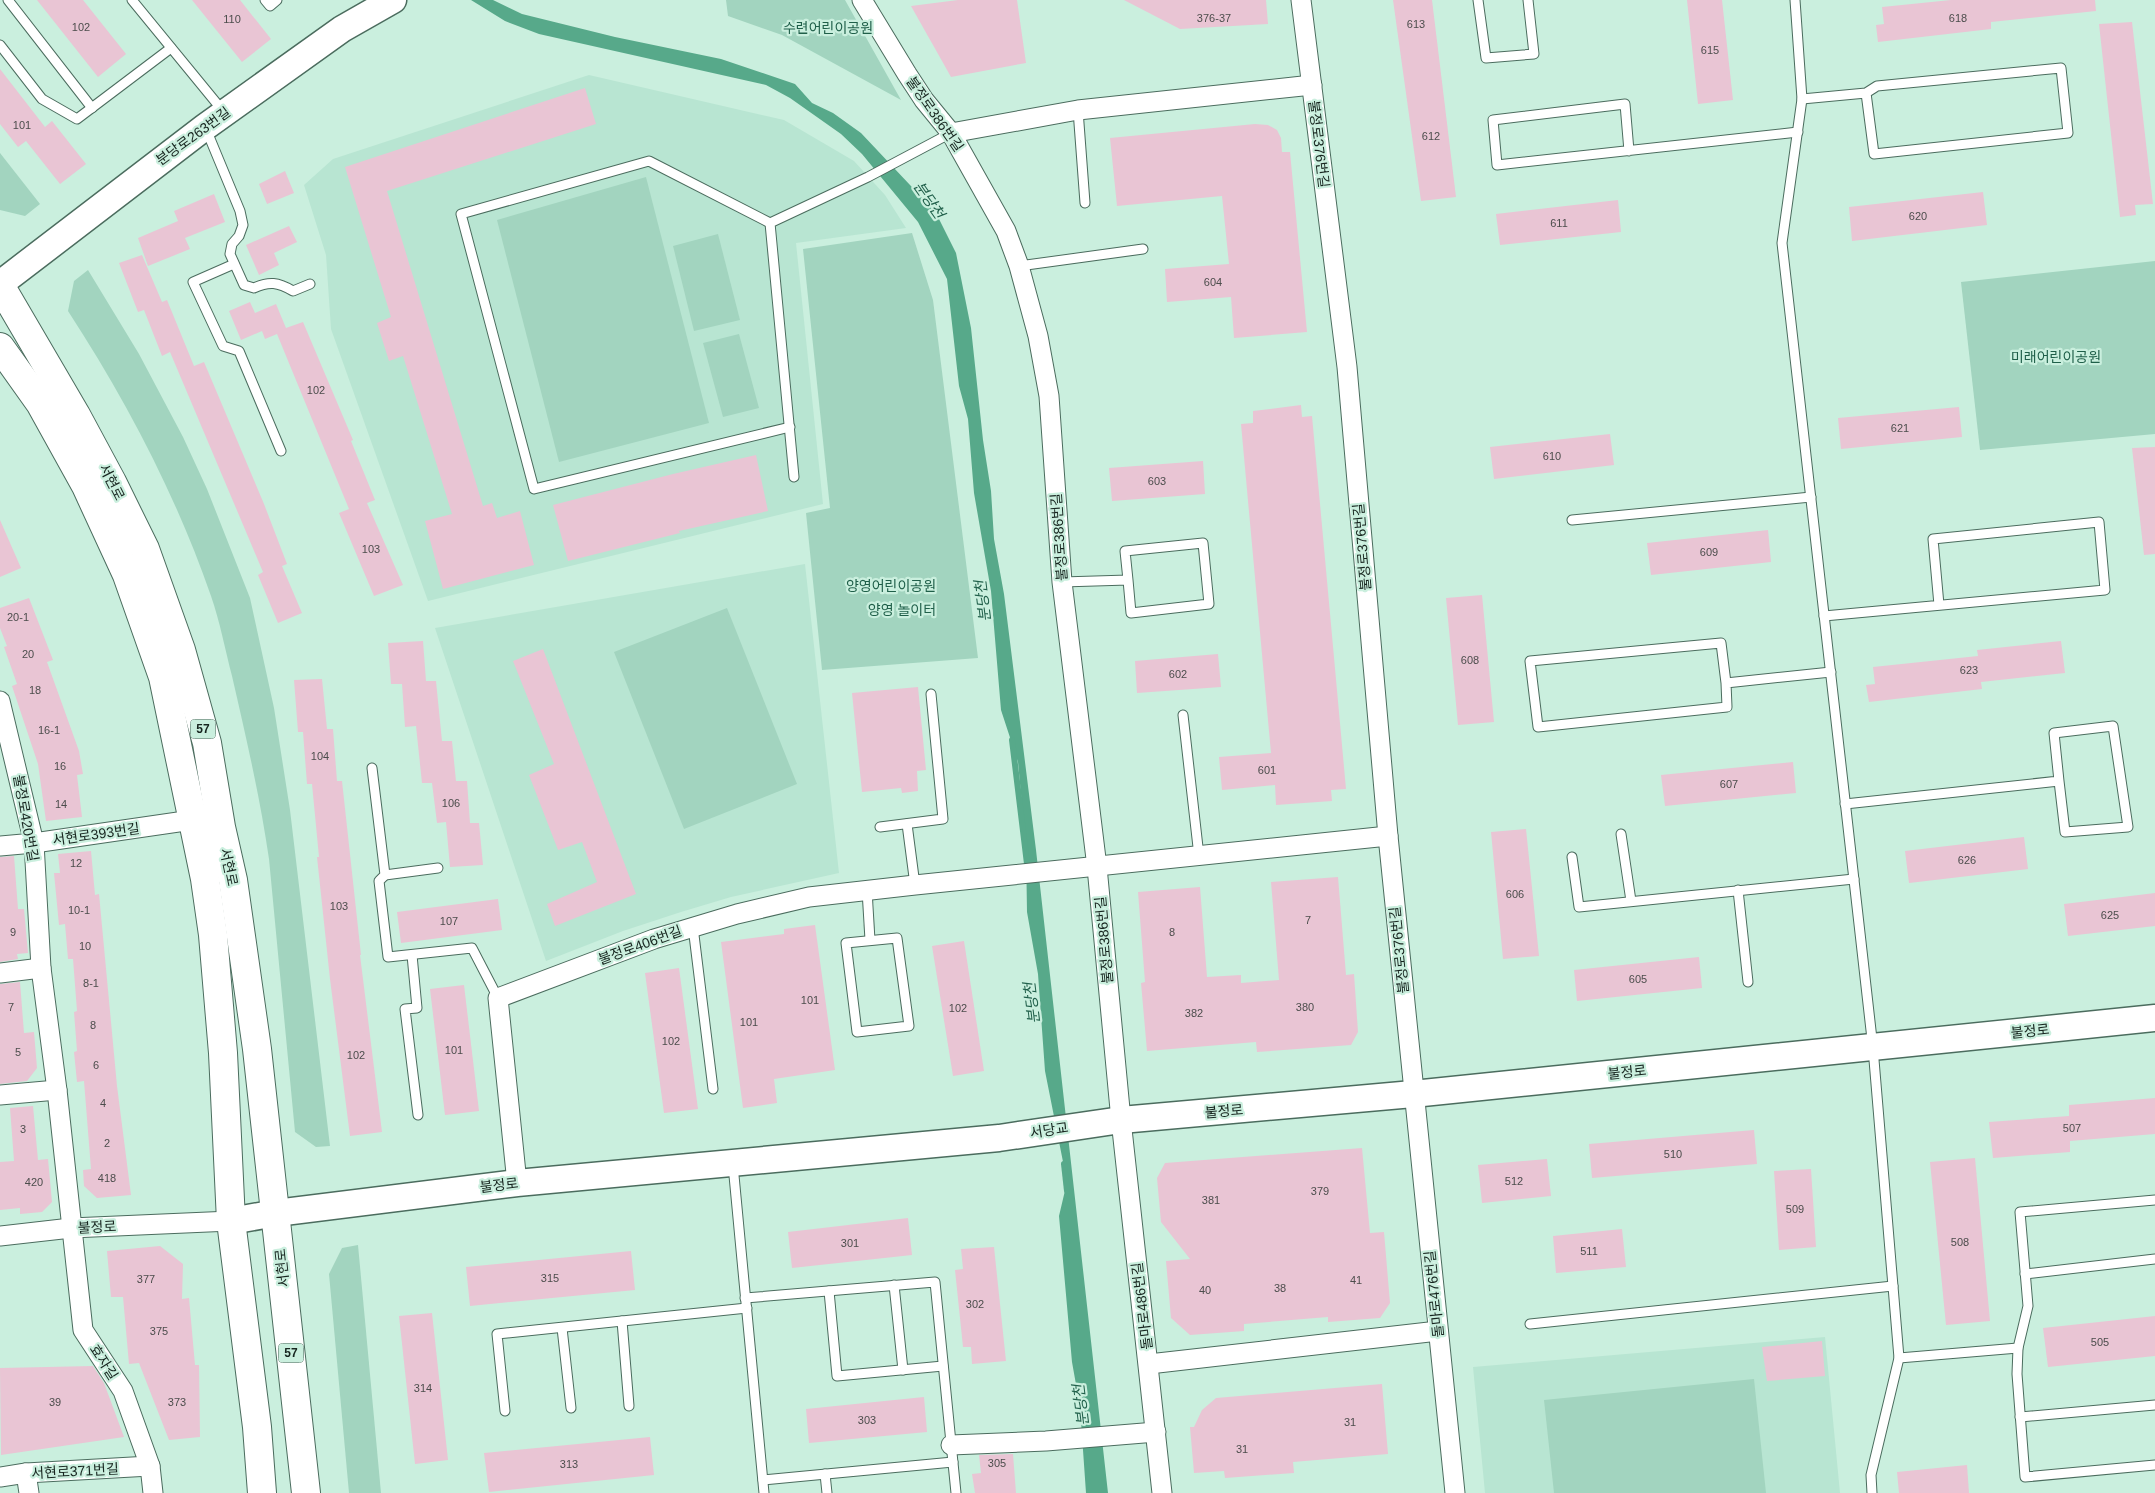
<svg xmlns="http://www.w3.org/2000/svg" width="2155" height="1493" font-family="Helvetica,'Noto Sans KR',sans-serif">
  <rect width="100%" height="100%" fill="#caefde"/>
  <!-- built -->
  <g fill="#b8e5d2">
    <polygon points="589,75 784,120 854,161 885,195 906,228 796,243 823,504 428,601 331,329 326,255 304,185 333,159"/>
    <polygon points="805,564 839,873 731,897 681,912 623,931 546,961 435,628"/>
    <polygon points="1825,1337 1840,1493 1485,1493 1473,1367"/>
  </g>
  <!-- green -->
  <g fill="#a2d4bf">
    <polygon points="726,0 845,0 901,100 782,35 728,16"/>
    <polygon points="0,153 40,204 25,216 0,210"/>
    <polygon points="646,177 709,423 559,462 497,220"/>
    <polygon points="912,233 933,300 978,658 822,670 806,513 830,508 803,249"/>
    <polygon points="718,234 740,320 694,331 673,246"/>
    <polygon points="2155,261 2155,434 1980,450 1961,282"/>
    <path d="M88 270 139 354 183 437 207 489 250 598 274 708 290 810 330 1146 316 1147 295 1132 269 859C260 797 246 737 232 676 225 649 220 622 211 596 176 495 126 400 68 311L74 281Z"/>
    <polygon points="739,334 759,408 723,417 703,343"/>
    <polygon points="727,608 797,784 684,829 614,652"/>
    <polygon points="358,1245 381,1493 349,1493 329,1274 342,1248"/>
    <polygon points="1754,1379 1766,1493 1554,1493 1544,1400"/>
  </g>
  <!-- water -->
  <polygon fill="#57a98a" points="471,0 493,0 522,14 615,37 721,59 795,84 812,103 833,113 861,133 910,185 936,213 956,253 971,328 983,440 991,491 994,539 1004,594 1036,850 1108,1493 1086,1493 1080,1407 1072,1362 1059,1216 1067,1182 1045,1071 1038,974 1027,912 1026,848 1018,762 1001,710 991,591 974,493 968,419 959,386 947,279 918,222 862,154 841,134 790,98 766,85 539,34 505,21"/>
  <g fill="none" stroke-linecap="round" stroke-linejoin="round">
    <!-- stream -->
    <g stroke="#57a98a" stroke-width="6">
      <polyline points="1012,740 1027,864"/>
      <polyline points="1064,1164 1067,1191"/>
    </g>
  </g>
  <!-- building -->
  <g fill="#e9c5d4">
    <polygon points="37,0 83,0 126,54 98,77"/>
    <polygon points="192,0 240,0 271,39 242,62"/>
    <polygon points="958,0 1017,0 1026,63 951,77 911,6"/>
    <polygon points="1124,0 1266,0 1268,24 1180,29"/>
    <polygon points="1393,0 1432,0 1456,197 1421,201"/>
    <polygon points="1687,0 1722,0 1733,100 1698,104"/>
    <polygon points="1951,0 2095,0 2096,11 1991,22 1991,29 1878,42 1876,25 1884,24 1882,7"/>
    <polygon points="2132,22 2153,204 2135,205 2136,215 2120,217 2099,24"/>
    <polygon points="0,69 45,127 52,121 86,164 60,184 26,141 18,147 0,124"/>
    <polygon points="585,88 596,124 387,191 483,506 492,503 497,518 520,511 534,565 443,589 425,521 452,514 403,356 389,361 377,323 391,317 345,167"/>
    <polygon points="1255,124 1268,125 1277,130 1281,138 1282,152 1290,152 1307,332 1234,338 1231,297 1167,302 1165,269 1229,264 1222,196 1117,206 1110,138"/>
    <polygon points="285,171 294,193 267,204 259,184"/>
    <polygon points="1983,192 1987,225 1852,241 1849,207"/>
    <polygon points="214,194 225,222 185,238 190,249 148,266 138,238 178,221 174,211"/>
    <polygon points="1618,200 1621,232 1500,245 1496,214"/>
    <polygon points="289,226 297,242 274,253 279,265 259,275 246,245"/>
    <polygon points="142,255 162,302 167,300 194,366 204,362 264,504 287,564 282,566 302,613 278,623 258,575 263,572 170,352 162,356 144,310 138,312 119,263"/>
    <polygon points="250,302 255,313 276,304 286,328 303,322 353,440 351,441 375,500 367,503 403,585 374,596 339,513 349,509 277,334 265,339 262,331 241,340 229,311"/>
    <polygon points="1301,405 1302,417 1312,416 1346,789 1331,790 1332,801 1276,805 1275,785 1222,790 1219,757 1271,753 1241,424 1253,423 1253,411"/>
    <polygon points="1959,407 1962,437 1841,449 1838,418"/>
    <polygon points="1610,434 1614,465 1494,479 1490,447"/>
    <polygon points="2155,447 2155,554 2144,555 2132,448"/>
    <polygon points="756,455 768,511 679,531 680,533 568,561 553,505 673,474"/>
    <polygon points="1203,461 1205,494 1112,501 1109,468"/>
    <polygon points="0,520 21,568 0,577"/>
    <polygon points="1768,530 1771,562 1651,575 1647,543"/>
    <polygon points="1482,595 1494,722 1458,725 1446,598"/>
    <polygon points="29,598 53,660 47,662 79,751 83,774 77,775 82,817 46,821 38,764 12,686 17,684 4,647 7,646 0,628 0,608"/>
    <polygon points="423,641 426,681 436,681 442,741 452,741 456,781 467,781 470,823 479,823 483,865 450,867 446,822 437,823 432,783 422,783 416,726 405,727 402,684 391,684 388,643"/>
    <polygon points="2061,641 2065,673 1981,682 1982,689 1869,702 1866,685 1875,684 1873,667 1978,656 1977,650"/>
    <polygon points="543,649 636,894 555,926 547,904 597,882 582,842 558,850 529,775 554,764 513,661"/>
    <polygon points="1218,654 1221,687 1137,693 1135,661"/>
    <polygon points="322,679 327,729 333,729 337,781 342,781 361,955 360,955 382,1132 350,1136 330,979 317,857 319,857 312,784 307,784 303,732 298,732 294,680"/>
    <polygon points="918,687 926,770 917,771 918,791 902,793 901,788 862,792 852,693"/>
    <polygon points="1793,762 1796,793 1665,806 1661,775"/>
    <polygon points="1526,829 1539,956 1503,959 1491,832"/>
    <polygon points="2024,837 2028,869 1909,883 1905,851"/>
    <polygon points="91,851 95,895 99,894 117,1086 131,1195 97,1198 84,1186 83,1170 91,1169 84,1081 77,1082 74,1052 77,1051 74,1012 77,1011 73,959 68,959 65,924 59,925 54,873 60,873 58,854"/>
    <polygon points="14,856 18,909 24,909 28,953 17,954 18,959 0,962 0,857"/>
    <polygon points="1338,877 1346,975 1354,974 1358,1032 1351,1045 1257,1052 1256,1042 1147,1051 1141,983 1145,982 1138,892 1200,887 1207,977 1241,975 1241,983 1279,980 1271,882"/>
    <polygon points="2155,893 2155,926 2068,936 2064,904"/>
    <polygon points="498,899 502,930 401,943 397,912"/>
    <polygon points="815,925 835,1070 774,1079 777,1103 743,1108 721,942 784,934 784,929"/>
    <polygon points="964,941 984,1071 953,1076 932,946"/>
    <polygon points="1699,957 1702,988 1577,1001 1574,970"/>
    <polygon points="679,968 698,1109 664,1113 645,973"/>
    <polygon points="20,982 24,1033 34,1032 37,1068 27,1081 0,1084 0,984"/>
    <polygon points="464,985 479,1111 445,1115 430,989"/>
    <polygon points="2155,1098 2155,1134 2070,1141 2070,1152 1993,1158 1989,1122 2069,1116 2069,1105"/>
    <polygon points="33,1106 38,1160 48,1159 52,1202 42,1212 20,1214 20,1208 0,1210 0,1162 14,1161 10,1108"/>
    <polygon points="1754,1130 1757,1164 1592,1178 1589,1144"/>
    <polygon points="1362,1148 1370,1233 1384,1232 1390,1303 1380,1318 1328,1322 1328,1317 1244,1324 1244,1331 1190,1335 1171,1318 1166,1261 1190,1259 1161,1222 1157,1178 1165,1163"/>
    <polygon points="1975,1158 1990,1321 1946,1325 1930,1162"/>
    <polygon points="1547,1159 1551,1196 1482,1203 1478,1165"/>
    <polygon points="1811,1169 1816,1247 1779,1250 1774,1171"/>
    <polygon points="908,1218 912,1255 792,1268 788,1232"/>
    <polygon points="1622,1229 1626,1267 1556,1273 1553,1236"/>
    <polygon points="160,1246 183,1264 182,1299 189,1298 195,1365 199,1365 200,1437 169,1440 139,1363 129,1364 123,1297 111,1297 107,1251"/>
    <polygon points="994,1247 1006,1361 972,1364 971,1347 963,1347 955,1270 963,1269 961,1249"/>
    <polygon points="631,1251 635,1290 470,1306 466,1267"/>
    <polygon points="432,1313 448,1460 415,1464 399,1316"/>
    <polygon points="2155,1316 2155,1356 2048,1367 2043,1328"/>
    <polygon points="1822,1341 1825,1376 1767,1381 1762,1347"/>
    <polygon points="93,1366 104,1383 124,1437 1,1455 0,1368"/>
    <polygon points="1382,1384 1388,1454 1293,1462 1294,1473 1225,1478 1224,1471 1194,1473 1190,1427 1194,1427 1202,1410 1216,1398"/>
    <polygon points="924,1397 927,1432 809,1443 806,1409"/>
    <polygon points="650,1437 654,1475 489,1492 484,1453"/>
    <polygon points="1013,1454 1016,1493 975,1493 972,1474 981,1473 979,1455"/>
    <polygon points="1967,1465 1969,1493 1899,1493 1897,1472"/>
  </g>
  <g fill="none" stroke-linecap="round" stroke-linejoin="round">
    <defs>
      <g id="lane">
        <polyline points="8,0 92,108"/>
        <polyline points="132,0 223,111"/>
        <polyline points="265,0 270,6 277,0"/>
        <polyline points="1478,0 1486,58 1534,54 1528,0"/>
        <polyline points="1795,0 1802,99 1782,243 1873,1048 1899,1358 1871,1475 1872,1493"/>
        <polyline points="0,45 42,99 77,119 171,48"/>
        <polyline points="1802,99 1866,93 1877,86 2061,68 2068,133 1874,154 1866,93"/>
        <polyline points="1078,110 1085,203"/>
        <path d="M206 129 240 211 243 225 239 236 232 244 230 254 244 285 254 288C269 281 278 282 293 291L310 284"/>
        <polyline points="1629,151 1625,104 1493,120 1497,165 1798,132"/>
        <polyline points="770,223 649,161 461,214 534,489 790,427"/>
        <polyline points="234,264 193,282 223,346 239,351 281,451"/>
        <polyline points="1019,266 1143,249"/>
        <polyline points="794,477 770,223 868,177 951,133"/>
        <polyline points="1572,520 1811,497"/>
        <polyline points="1062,582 1128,580 1131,613 1209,604 1203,543 1125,551 1128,580"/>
        <polyline points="1824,616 2105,590 2099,522 1933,539 1939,605"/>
        <polyline points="1726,683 1721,643 1530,661 1538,727 1727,707 1726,683 1831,672"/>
        <polyline points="1183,715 1199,856"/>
        <polyline points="372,768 385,875 379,881 388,957 472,948 498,998"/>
        <polyline points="1845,804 2059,781 2065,832 2128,827 2113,726 2054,733 2059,781"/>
        <polyline points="907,824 915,885"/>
        <polyline points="880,827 943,819 931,694"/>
        <polyline points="1621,834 1631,901"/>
        <polyline points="1572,857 1579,907 1854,879"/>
        <polyline points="385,875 438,868"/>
        <polyline points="867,890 870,940"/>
        <polyline points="1738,890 1748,982"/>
        <polyline points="693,927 713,1089"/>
        <polygon points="897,938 909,1026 857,1032 846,943"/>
        <polyline points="412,955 417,1008 405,1009 418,1115"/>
        <polyline points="733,1165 764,1493"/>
        <polyline points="2155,1200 2020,1212 2028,1306 2018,1348 2017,1374 2025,1477 2155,1465"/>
        <polyline points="2025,1274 2155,1259"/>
        <polyline points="894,1285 903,1370"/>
        <polyline points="829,1291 837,1376 943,1366"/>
        <polyline points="745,1298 935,1282 956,1493"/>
        <polyline points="622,1321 629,1406"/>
        <polyline points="1530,1324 1893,1286"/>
        <polyline points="562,1328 571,1408"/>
        <polyline points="1899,1358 2018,1348"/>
        <polyline points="505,1411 497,1334 747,1308"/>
        <polyline points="2020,1417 2155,1405"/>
        <polyline points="825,1474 827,1493"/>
        <polyline points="763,1480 953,1462"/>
      </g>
      <g id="street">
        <polyline points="862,0 907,74 924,100 951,133 1006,231 1019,266 1038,336 1049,396 1062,582 1097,867 1121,1120 1162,1493"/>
        <polyline points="1301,0 1347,367 1388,836 1455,1493"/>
        <polyline points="951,133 1078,110 1312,85"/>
        <polyline points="0,701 34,843 41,968 57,1090 83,1330 123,1391 150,1466 153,1493"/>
        <polyline points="0,846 34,843 192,820"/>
        <polyline points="0,973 41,968"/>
        <polyline points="0,1095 57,1090"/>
        <polyline points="517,1183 498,998 654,939 737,914 809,897 915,885 1388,836"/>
        <polyline points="0,1236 71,1228 231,1221"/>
        <polyline points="1149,1364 1438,1331"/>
        <polyline points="951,1445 1046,1441 1156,1432"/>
        <polyline points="26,1473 29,1493"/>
        <polyline points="0,1477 26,1473 150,1466"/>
      </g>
      <g id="secondary">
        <polyline points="0,284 205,127 342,29 393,0"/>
        <polyline points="231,1221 276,1213 517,1183 999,1138 1121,1120 1413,1094 2155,1018"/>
      </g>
      <g id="primary">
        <polyline points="0,285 76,415 112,482 145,549 181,650 207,743 221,827 233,880 257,1049 306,1493"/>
        <polyline points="0,347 40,403 86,486 127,575 163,677 205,879 213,935 223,1053 231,1221 257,1427 262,1493"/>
      </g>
    </defs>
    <!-- lane casing -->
    <use href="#lane" stroke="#4b6c5e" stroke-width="11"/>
    <!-- street casing -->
    <use href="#street" stroke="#4b6c5e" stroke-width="21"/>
    <!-- secondary casing -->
    <use href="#secondary" stroke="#4b6c5e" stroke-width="29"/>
    <!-- primary casing -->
    <use href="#primary" stroke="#4b6c5e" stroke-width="30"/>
    <!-- lane -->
    <use href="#lane" stroke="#fff" stroke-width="9"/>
    <!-- street -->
    <use href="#street" stroke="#fff" stroke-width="19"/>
    <!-- secondary -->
    <use href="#secondary" stroke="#fff" stroke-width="26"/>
    <!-- primary -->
    <use href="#primary" stroke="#fff" stroke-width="28"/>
  </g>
  <g text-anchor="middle" stroke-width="4.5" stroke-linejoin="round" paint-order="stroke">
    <!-- number labels -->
    <g font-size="11" fill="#4c4d4c">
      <text x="1214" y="22">376-37</text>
      <text x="1958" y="22">618</text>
      <text x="232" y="23">110</text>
      <text x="1416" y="28">613</text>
      <text x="81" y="31">102</text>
      <text x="1710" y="54">615</text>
      <text x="22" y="129">101</text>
      <text x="1431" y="140">612</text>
      <text x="1918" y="220">620</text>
      <text x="1559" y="227">611</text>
      <text x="1213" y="286">604</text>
      <text x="316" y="394">102</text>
      <text x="1900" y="432">621</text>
      <text x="1552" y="460">610</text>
      <text x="1157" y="485">603</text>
      <text x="371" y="553">103</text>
      <text x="1709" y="556">609</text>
      <text x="18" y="621">20-1</text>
      <text x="28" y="658">20</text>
      <text x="1470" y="664">608</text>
      <text x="1969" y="674">623</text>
      <text x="1178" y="678">602</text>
      <text x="35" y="694">18</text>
      <text x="49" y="734">16-1</text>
      <text x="320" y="760">104</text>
      <text x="60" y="770">16</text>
      <text x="1267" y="774">601</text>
      <text x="1729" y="788">607</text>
      <text x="451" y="807">106</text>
      <text x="61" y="808">14</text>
      <text x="1967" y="864">626</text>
      <text x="76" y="867">12</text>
      <text x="1515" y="898">606</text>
      <text x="339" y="910">103</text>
      <text x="79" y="914">10-1</text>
      <text x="2110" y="919">625</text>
      <text x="1308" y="924">7</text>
      <text x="449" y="925">107</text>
      <text x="13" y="936">9</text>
      <text x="1172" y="936">8</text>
      <text x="85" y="950">10</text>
      <text x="1638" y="983">605</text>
      <text x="91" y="987">8-1</text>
      <text x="810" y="1004">101</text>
      <text x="11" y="1011">7</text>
      <text x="1305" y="1011">380</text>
      <text x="958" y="1012">102</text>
      <text x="1194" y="1017">382</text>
      <text x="749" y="1026">101</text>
      <text x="93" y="1029">8</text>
      <text x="671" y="1045">102</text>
      <text x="454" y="1054">101</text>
      <text x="18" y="1056">5</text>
      <text x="356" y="1059">102</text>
      <text x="96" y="1069">6</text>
      <text x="103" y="1107">4</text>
      <text x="2072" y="1132">507</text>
      <text x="23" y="1133">3</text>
      <text x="107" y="1147">2</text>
      <text x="1673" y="1158">510</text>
      <text x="107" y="1182">418</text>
      <text x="1514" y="1185">512</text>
      <text x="34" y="1186">420</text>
      <text x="1320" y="1195">379</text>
      <text x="1211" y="1204">381</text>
      <text x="1795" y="1213">509</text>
      <text x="1960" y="1246">508</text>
      <text x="850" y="1247">301</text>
      <text x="1589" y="1255">511</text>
      <text x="550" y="1282">315</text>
      <text x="146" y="1283">377</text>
      <text x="1356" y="1284">41</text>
      <text x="1280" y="1292">38</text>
      <text x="1205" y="1294">40</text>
      <text x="975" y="1308">302</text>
      <text x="159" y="1335">375</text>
      <text x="2100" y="1346">505</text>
      <text x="423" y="1392">314</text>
      <text x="55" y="1406">39</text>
      <text x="177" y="1406">373</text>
      <text x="867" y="1424">303</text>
      <text x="1350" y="1426">31</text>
      <text x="1242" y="1453">31</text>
      <text x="997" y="1467">305</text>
      <text x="569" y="1468">313</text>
    </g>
    <!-- shield labels -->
    <g fill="#caefde" stroke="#4d6258" stroke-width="1">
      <rect x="190.5" y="719.5" width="25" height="19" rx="4"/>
      <rect x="278.5" y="1343.5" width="25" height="19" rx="4"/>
    </g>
    <g font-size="12" font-weight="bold" fill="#17251f">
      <text x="203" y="733">57</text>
      <text x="291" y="1357">57</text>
    </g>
    <!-- park labels -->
    <g font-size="14" fill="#1f5f49" stroke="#caefde">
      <text x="828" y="33">수련어린이공원</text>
      <text x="2056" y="362">미래어린이공원</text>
      <text x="891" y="591">양영어린이공원</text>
      <text x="902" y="615">양영 놀이터</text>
    </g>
    <!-- street labels -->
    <g font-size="14" fill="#17251f" stroke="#caefde">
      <text transform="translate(935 114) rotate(55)" y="5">불정로386번길</text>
      <text transform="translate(193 136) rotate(-36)" y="5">분당로263번길</text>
      <text transform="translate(1319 144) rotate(83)" y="5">불정로376번길</text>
      <text transform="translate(112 482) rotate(63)" y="5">서현로</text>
      <text transform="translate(1059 537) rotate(-94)" y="5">불정로386번길</text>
      <text transform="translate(1362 547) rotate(-95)" y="5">불정로376번길</text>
      <text transform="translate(26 818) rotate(80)" y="5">불정로420번길</text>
      <text transform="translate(96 834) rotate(-8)" y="5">서현로393번길</text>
      <text transform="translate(229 867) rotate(78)" y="5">서현로</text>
      <text transform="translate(1104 940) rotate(-95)" y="5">불정로386번길</text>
      <text transform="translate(640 945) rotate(-20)" y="5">불정로406번길</text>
      <text transform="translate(1399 950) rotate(-96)" y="5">불정로376번길</text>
      <text transform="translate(2030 1031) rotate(-6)" y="5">불정로</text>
      <text transform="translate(1627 1072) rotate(-6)" y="5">불정로</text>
      <text transform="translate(1224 1111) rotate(-5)" y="5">불정로</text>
      <text transform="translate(1049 1130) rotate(-9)" y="5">서당교</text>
      <text transform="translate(499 1185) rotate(-7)" y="5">불정로</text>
      <text transform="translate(97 1227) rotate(-3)" y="5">불정로</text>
      <text transform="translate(282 1268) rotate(-96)" y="5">서현로</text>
      <text transform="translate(1434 1294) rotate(-96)" y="5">돌마로476번길</text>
      <text transform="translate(1142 1306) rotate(-97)" y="5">돌마로486번길</text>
      <text transform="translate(104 1362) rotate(57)" y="5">효자길</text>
      <text transform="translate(75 1471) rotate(-3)" y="5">서현로371번길</text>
    </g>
    <!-- water labels -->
    <g font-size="15" font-style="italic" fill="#205f4a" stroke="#caefde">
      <text transform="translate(929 200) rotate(55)" y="5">분당천</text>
      <text transform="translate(983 601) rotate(-97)" y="5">분당천</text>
      <text transform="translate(1032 1003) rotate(-97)" y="5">분당천</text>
      <text transform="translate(1081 1405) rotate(-97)" y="5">분당천</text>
    </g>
  </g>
</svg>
